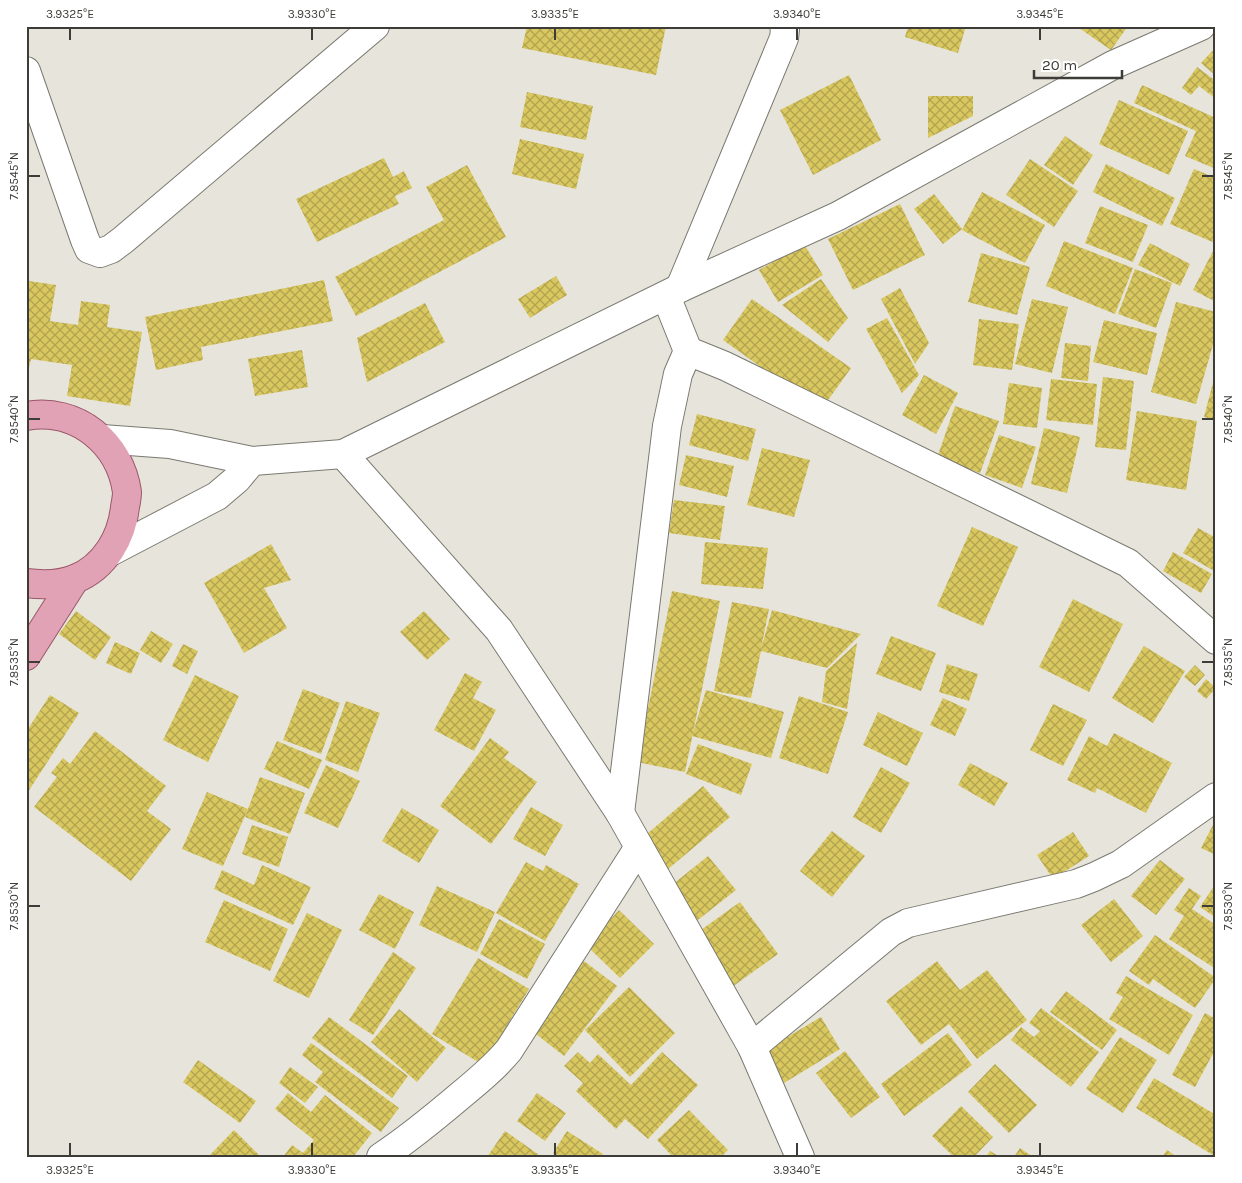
<svg xmlns="http://www.w3.org/2000/svg" width="1242" height="1183" font-family="Karla,sans-serif">
  <defs>
    <pattern id="building-cross-hatch" width="8" height="8" patternUnits="userSpaceOnUse" patternTransform="scale(1.25)"><rect width="8" height="8" fill="#d9c75f"/><path d="M0 0l8 8M0 8l8-8" fill="none" stroke="#b1a34f"/></pattern>
  </defs>
  <rect width="100%" height="100%" fill="#e7e5db"/>
  <!-- building -->
  <g fill="url(#building-cross-hatch)">
    <polygon points="527,26 666,26 656,75 522,48"/>
    <polygon points="908,26 966,26 958,53 905,37"/>
    <polygon points="1080,26 1128,26 1111,50 1079,28"/>
    <polygon points="1216,47 1216,76 1201,63"/>
    <polygon points="1197,67 1216,81 1216,99 1199,86 1191,95 1182,88"/>
    <polygon points="849,75 881,140 813,175 780,110"/>
    <polygon points="1142,85 1216,118 1216,169 1185,156 1196,131 1134,103"/>
    <polygon points="527,92 593,106 586,140 520,127"/>
    <polygon points="928,96 973,96 973,116 928,138"/>
    <polygon points="1119,100 1188,131 1169,175 1099,144"/>
    <polygon points="1065,136 1093,155 1073,185 1044,165"/>
    <polygon points="520,139 584,154 576,189 512,174"/>
    <polygon points="384,158 393,177 404,171 412,188 395,196 399,204 317,242 296,199"/>
    <polygon points="1030,159 1078,191 1054,227 1006,195"/>
    <polygon points="1106,164 1175,198 1162,226 1093,192"/>
    <polygon points="467,165 506,237 356,316 335,277 444,220 426,187"/>
    <polygon points="1194,169 1216,178 1215,243 1170,224"/>
    <polygon points="982,192 1045,225 1025,263 962,230"/>
    <polygon points="934,194 962,229 943,244 914,209"/>
    <polygon points="900,204 925,255 853,290 828,239"/>
    <polygon points="1100,206 1148,225 1133,262 1085,243"/>
    <polygon points="1064,241 1133,268 1115,314 1046,286"/>
    <polygon points="1150,243 1190,264 1180,286 1138,265"/>
    <polygon points="804,244 823,275 778,302 759,270"/>
    <polygon points="1213,251 1216,252 1216,302 1193,290"/>
    <polygon points="981,253 1030,267 1017,315 968,302"/>
    <polygon points="1135,269 1172,283 1156,328 1118,314"/>
    <polygon points="556,276 567,295 530,318 518,299"/>
    <polygon points="821,279 848,318 828,342 782,305"/>
    <polygon points="324,280 333,321 201,347 203,360 156,370 145,317"/>
    <polygon points="29,281 56,285 50,321 78,325 81,301 110,305 107,327 142,332 130,406 67,396 72,365 31,359 29,368 26,367 26,299"/>
    <polygon points="900,288 929,343 915,364 881,299"/>
    <polygon points="752,299 851,368 821,410 723,340"/>
    <polygon points="1032,299 1068,307 1052,373 1015,364"/>
    <polygon points="1176,302 1216,312 1216,334 1196,404 1151,392"/>
    <polygon points="425,303 445,342 367,382 357,338"/>
    <polygon points="887,318 919,375 902,393 866,329"/>
    <polygon points="979,319 1019,324 1012,370 973,365"/>
    <polygon points="1104,320 1157,333 1147,375 1093,362"/>
    <polygon points="1065,343 1091,346 1088,381 1061,378"/>
    <polygon points="302,350 308,387 255,396 248,359"/>
    <polygon points="924,375 958,393 936,434 902,415"/>
    <polygon points="1215,375 1216,375 1216,420 1204,417"/>
    <polygon points="1103,377 1134,381 1126,450 1095,447"/>
    <polygon points="1051,379 1097,384 1093,425 1046,420"/>
    <polygon points="1009,383 1042,388 1037,428 1003,424"/>
    <polygon points="955,406 999,421 980,473 937,458"/>
    <polygon points="1137,411 1197,421 1186,490 1126,480"/>
    <polygon points="697,414 756,429 748,461 689,445"/>
    <polygon points="1044,428 1080,437 1067,493 1031,484"/>
    <polygon points="999,435 1036,447 1022,488 985,475"/>
    <polygon points="762,448 810,460 794,517 747,505"/>
    <polygon points="686,455 734,466 727,497 679,485"/>
    <polygon points="674,500 725,506 720,540 669,533"/>
    <polygon points="972,527 1018,547 983,626 937,606"/>
    <polygon points="1198,528 1216,538 1216,572 1183,553"/>
    <polygon points="705,542 768,548 763,589 701,584"/>
    <polygon points="271,544 291,580 264,588 287,628 244,653 204,583"/>
    <polygon points="1173,552 1212,574 1201,593 1163,571"/>
    <polygon points="672,591 720,601 685,772 637,762"/>
    <polygon points="1073,599 1123,624 1089,692 1039,667"/>
    <polygon points="732,602 769,609 761,649 772,610 861,634 827,668 761,651 751,698 714,691"/>
    <polygon points="76,611 111,637 95,660 59,634"/>
    <polygon points="424,611 450,639 427,660 400,632"/>
    <polygon points="151,631 173,644 161,663 140,650"/>
    <polygon points="891,636 936,653 921,691 876,674"/>
    <polygon points="115,642 140,653 131,674 106,663"/>
    <polygon points="857,643 847,709 822,702 826,671"/>
    <polygon points="183,644 198,651 187,674 172,666"/>
    <polygon points="1144,646 1185,671 1153,723 1112,698"/>
    <polygon points="947,664 978,674 969,701 939,692"/>
    <polygon points="1195,665 1205,675 1195,686 1184,677"/>
    <polygon points="465,673 482,682 473,698 496,710 474,751 434,730"/>
    <polygon points="195,675 239,696 208,762 163,740"/>
    <polygon points="1206,679 1216,688 1206,699 1197,691"/>
    <polygon points="303,689 340,703 321,754 283,740"/>
    <polygon points="706,690 784,712 771,758 692,736"/>
    <polygon points="50,695 79,713 26,795 26,732"/>
    <polygon points="799,696 848,712 828,774 779,758"/>
    <polygon points="943,698 967,709 955,736 930,725"/>
    <polygon points="346,701 380,713 358,772 325,760"/>
    <polygon points="1053,704 1087,720 1063,766 1030,750"/>
    <polygon points="878,712 923,733 907,766 863,745"/>
    <polygon points="95,731 166,786 147,811 171,829 131,881 34,807 57,777 51,773 63,758 70,764"/>
    <polygon points="1114,733 1172,763 1146,813 1097,788 1095,793 1067,780 1089,736 1107,746"/>
    <polygon points="490,738 509,752 504,758 537,782 491,844 440,806"/>
    <polygon points="277,741 322,760 309,789 264,769"/>
    <polygon points="698,744 752,764 741,795 686,774"/>
    <polygon points="970,763 1008,783 994,806 958,785"/>
    <polygon points="326,765 360,781 338,828 304,813"/>
    <polygon points="881,767 910,783 881,833 853,817"/>
    <polygon points="260,777 305,793 290,834 245,817"/>
    <polygon points="703,786 730,817 667,870 640,840"/>
    <polygon points="207,792 248,809 223,866 182,849"/>
    <polygon points="531,807 563,825 545,856 513,839"/>
    <polygon points="402,808 439,830 419,863 382,841"/>
    <polygon points="1216,819 1216,855 1201,848"/>
    <polygon points="252,825 288,837 279,867 242,854"/>
    <polygon points="832,831 865,856 832,897 800,871"/>
    <polygon points="1073,832 1089,856 1053,879 1037,855"/>
    <polygon points="708,856 736,890 694,923 667,889"/>
    <polygon points="1160,860 1185,879 1156,915 1131,896"/>
    <polygon points="526,862 543,871 546,865 579,884 545,941 496,913"/>
    <polygon points="262,865 311,887 293,925 214,889 222,870 254,885"/>
    <polygon points="1216,883 1216,918 1200,907"/>
    <polygon points="437,886 495,912 477,952 419,925"/>
    <polygon points="1189,888 1201,896 1192,909 1216,925 1216,969 1169,939 1184,916 1174,910"/>
    <polygon points="379,894 414,912 395,949 359,930"/>
    <polygon points="1114,899 1143,936 1111,962 1081,925"/>
    <polygon points="224,900 288,929 270,971 205,942"/>
    <polygon points="740,902 778,954 732,987 694,935"/>
    <polygon points="619,910 654,944 620,978 586,945"/>
    <polygon points="307,913 342,930 309,998 273,981"/>
    <polygon points="499,919 545,944 527,979 480,954"/>
    <polygon points="1155,935 1216,978 1195,1008 1153,979 1149,985 1129,971"/>
    <polygon points="393,952 416,968 373,1035 349,1020"/>
    <polygon points="478,958 529,989 483,1065 432,1034"/>
    <polygon points="580,958 617,986 564,1056 527,1027"/>
    <polygon points="937,961 960,990 987,970 1027,1020 977,1059 949,1024 921,1045 886,1001"/>
    <polygon points="1126,976 1193,1015 1169,1055 1109,1019 1123,997 1116,993"/>
    <polygon points="629,987 675,1033 630,1077 585,1030"/>
    <polygon points="1066,991 1117,1030 1102,1050 1050,1012"/>
    <polygon points="1041,1008 1099,1052 1071,1087 1011,1040 1021,1027 1034,1037 1040,1031 1029,1023"/>
    <polygon points="399,1009 446,1048 417,1082 371,1042"/>
    <polygon points="1205,1013 1216,1019 1216,1048 1195,1087 1172,1075"/>
    <polygon points="329,1017 408,1076 392,1098 312,1038"/>
    <polygon points="821,1017 840,1049 784,1083 764,1051"/>
    <polygon points="948,1033 972,1065 904,1116 881,1084"/>
    <polygon points="1120,1037 1157,1060 1123,1113 1086,1089"/>
    <polygon points="311,1043 399,1108 381,1132 315,1082 323,1072 302,1055"/>
    <polygon points="845,1051 880,1097 851,1118 816,1073"/>
    <polygon points="578,1052 590,1063 598,1054 631,1085 662,1052 698,1085 648,1139 625,1119 616,1129 576,1091 583,1083 564,1066"/>
    <polygon points="198,1060 256,1101 240,1123 183,1082"/>
    <polygon points="995,1064 1037,1105 1009,1133 968,1092"/>
    <polygon points="290,1067 318,1087 305,1103 279,1083"/>
    <polygon points="1154,1078 1216,1115 1216,1157 1136,1108"/>
    <polygon points="288,1093 311,1112 325,1095 372,1133 353,1157 283,1157 292,1145 303,1153 314,1140 275,1109"/>
    <polygon points="537,1093 566,1113 545,1141 517,1121"/>
    <polygon points="961,1106 993,1137 974,1157 954,1157 932,1136"/>
    <polygon points="689,1110 728,1150 721,1157 673,1157 657,1140"/>
    <polygon points="234,1130 261,1157 208,1157"/>
    <polygon points="505,1131 542,1157 487,1157"/>
    <polygon points="567,1131 603,1154 601,1157 558,1157 553,1153"/>
    <polygon points="1020,1148 1033,1157 1014,1157"/>
    <polygon points="1167,1150 1177,1157 1162,1157"/>
    <polygon points="990,1151 1000,1157 986,1157"/>
  </g>
  <g fill="none" stroke-linecap="round" stroke-linejoin="round">
    <defs>
      <g id="minor">
        <polyline points="26,71 85,240 89,249 100,253 111,249 123,240 375,26"/>
        <polyline points="680,288 784,38 785,29 784,26"/>
        <polyline points="666,296 688,351 725,366 1128,563 1216,640"/>
        <polyline points="102,439 170,444 252,461 343,454 680,288 838,216 1113,65 1201,26"/>
        <polyline points="343,454 499,630 620,813 752,1047 800,1157"/>
        <polyline points="110,552 217,496 237,479 252,461"/>
        <polyline points="620,813 667,426 678,374 688,351"/>
        <polyline points="752,1047 891,932 908,923 1076,884 1094,877 1121,864 1216,797"/>
        <path d="M381 1157C410 1138 435 1117 461 1095 478 1081 495 1067 509 1050L639 847"/>
      </g>
      <g id="major">
        <path d="M26 416C77 407 120 443 127 492 127 497 126 502 125 507 122 537 105 567 75 579 60 585 42 585 26 583"/>
        <polyline points="26,656 75,579"/>
      </g>
    </defs>
    <!-- minor casing -->
    <use href="#minor" stroke="#7a7970" stroke-width="30"/>
    <!-- major casing -->
    <use href="#major" stroke="#9b566a" stroke-width="30"/>
    <!-- minor -->
    <use href="#minor" stroke="#fff" stroke-width="28"/>
    <!-- major -->
    <use href="#major" stroke="#e2a2b6" stroke-width="28"/>
  </g>
  <!-- ticks -->
  <path fill="none" stroke="#3d3c38" stroke-width="2" d="M70 28V40M312 28V40M555 28V40M797 28V40M1040 28V40M28 176H40M1202 176H1214M28 419H40M1202 419H1214M28 662H40M1202 662H1214M28 906H40M1202 906H1214M70 1143V1156M312 1143V1156M555 1143V1156M797 1143V1156M1040 1143V1156"/>
  <!-- border -->
  <rect width="1242" height="1183" fill="none" stroke="#ffffff" stroke-width="55"/>
  <!-- scale -->
  <path d="M1034 70v8h88v-8" fill="none" stroke="#3d3c38" stroke-width="2.5"/>
  <text x="1042" y="70" font-size="15" fill="#3d3c38" stroke="#ffffff" stroke-width="4" paint-order="stroke">20 m</text>
  <rect x="28" y="28" width="1186" height="1128" fill="none" stroke="#3d3c38" stroke-width="2"/>
  <g font-size="12" text-anchor="middle" fill="#3d3c38">
    <text x="70" y="18">3.9325°E</text>
    <text x="312" y="18">3.9330°E</text>
    <text x="555" y="18">3.9335°E</text>
    <text x="797" y="18">3.9340°E</text>
    <text x="1040" y="18">3.9345°E</text>
    <text transform="translate(14 176) rotate(-90)" y="4">7.8545°N</text>
    <text transform="translate(1228 176) rotate(-90)" y="4">7.8545°N</text>
    <text transform="translate(14 419) rotate(-90)" y="4">7.8540°N</text>
    <text transform="translate(1228 419) rotate(-90)" y="4">7.8540°N</text>
    <text transform="translate(14 662) rotate(-90)" y="4">7.8535°N</text>
    <text transform="translate(1228 662) rotate(-90)" y="4">7.8535°N</text>
    <text transform="translate(14 906) rotate(-90)" y="4">7.8530°N</text>
    <text transform="translate(1228 906) rotate(-90)" y="4">7.8530°N</text>
    <text x="70" y="1174">3.9325°E</text>
    <text x="312" y="1174">3.9330°E</text>
    <text x="555" y="1174">3.9335°E</text>
    <text x="797" y="1174">3.9340°E</text>
    <text x="1040" y="1174">3.9345°E</text>
  </g>
</svg>
